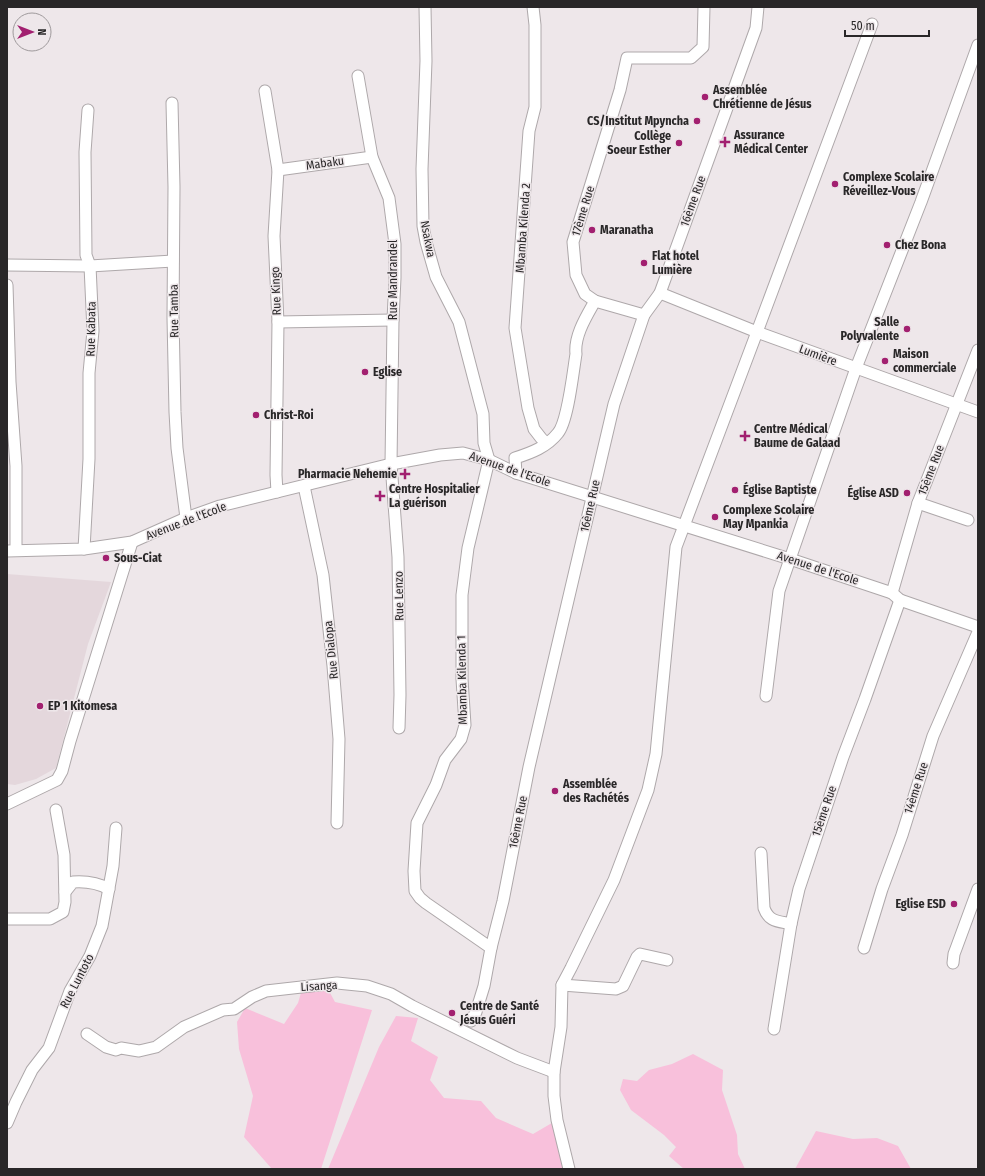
<svg xmlns="http://www.w3.org/2000/svg" width="985" height="1176" font-family="'Fira Sans Condensed',sans-serif">
  <rect width="100%" height="100%" fill="#eee7ea"/>
  <!-- built -->
  <polygon fill="#e4d7dc" points="7,574 111,582 88,644 56,768 36,779 15,785 7,784"/>
  <!-- green -->
  <g fill="#f8c0db">
    <polygon points="303,986 328,989 335,1002 372,1010 321,1169 272,1169 244,1137 253,1096 239,1049 237,1022 245,1008 284,1024 298,1003"/>
    <polygon points="396,1016 418,1018 411,1041 438,1057 430,1080 444,1098 481,1101 496,1118 533,1134 557,1120 569,1169 328,1169 379,1047"/>
    <polygon points="693,1054 723,1070 722,1090 737,1135 738,1154 745,1169 684,1169 669,1156 676,1147 664,1135 631,1110 620,1090 623,1079 637,1081 649,1070 672,1064"/>
    <polygon points="816,1131 853,1139 877,1138 898,1146 911,1169 795,1169"/>
  </g>
  <g fill="none" stroke-linecap="round" stroke-linejoin="round">
    <defs>
      <g id="minor">
        <polyline points="425,7 426,61 422,169 423,226 426,242 436,277 459,322 483,414 484,443 489,460 468,548 462,595 462,679 465,725 461,739 445,760 436,785 417,823 414,871 415,891 420,898 426,903 491,948"/>
        <polyline points="533,7 535,25 535,107 529,131 515,328 528,408 534,429 541,438 546,443"/>
        <polyline points="358,76 372,157 389,198 395,244 395,278 393,320 391,464 398,557 400,695 399,728"/>
        <polyline points="265,91 278,170 274,236 278,322 276,475 277,492"/>
        <polyline points="172,103 174,187 173,318 175,412 177,448 186,518"/>
        <polyline points="278,170 372,157"/>
        <polyline points="7,265 90,266 173,261"/>
        <polyline points="7,285 10,382 16,466 16,550"/>
        <polyline points="660,293 757,332 978,412"/>
        <polyline points="595,301 644,315"/>
        <polyline points="278,322 393,320"/>
        <path d="M516 473 515 458C531 453 547 447 558 433 568 421 573 372 576 354 574 336 586 317 595 301L585 294 576 275 573 242 620 90 627 58H691L703 47 704 7"/>
        <polyline points="311,483 304,486 323,575 333,666 339,739 337,823"/>
        <polyline points="918,503 968,520"/>
        <polyline points="84,549 89,459 89,373 93,331 90,266 86,255 85,152 88,110"/>
        <polyline points="7,551 84,549 132,542 186,518 220,506 391,464 440,455 463,453 489,460 516,473 790,559 892,593 900,600 978,627"/>
        <polyline points="892,593 918,503 978,350"/>
        <polyline points="766,696 779,591 790,559 856,368 921,202 978,45"/>
        <polyline points="7,804 57,780 62,771 70,741 132,542"/>
        <path d="M761 853 764 908C769 922 778 921 791 924"/>
        <path d="M65 892 73 882C86 881 98 883 109 889"/>
        <polyline points="7,919 50,919 63,912 65,902 64,855 56,810"/>
        <polyline points="864,948 882,889 902,835 933,736 978,632"/>
        <polyline points="953,963 954,954 957,946 978,889"/>
        <polyline points="562,985 616,989 623,986 637,957 640,954 667,960"/>
        <polyline points="471,1021 476,1012 484,986 491,948 503,901 529,767 614,404 644,315 660,293 756,28 758,7"/>
        <polyline points="774,1029 791,924 799,889 843,757 865,699 900,600"/>
        <polyline points="87,1034 106,1047 116,1050 121,1048 139,1051 156,1047 184,1027 223,1010 234,1009 252,997 266,991 337,983 367,986 391,994 412,1006 517,1058 554,1072"/>
        <polyline points="7,1123 16,1102 32,1070 49,1048 70,991 90,956 102,926 113,866 116,828"/>
        <polyline points="569,1169 557,1120 554,1096 554,1072 561,1027 562,985 571,968 614,880 648,790 656,754 676,547 757,332 872,24"/>
      </g>
    </defs>
    <!-- minor casing -->
    <use href="#minor" stroke="#aea8aa" stroke-width="13"/>
    <!-- minor -->
    <use href="#minor" stroke="#fff" stroke-width="11"/>
  </g>
  <!-- markers -->
  <g fill="#a22070" stroke="#eee7ea" stroke-width="1.5">
    <circle cx="705" cy="97" r="4"/>
    <circle cx="697" cy="121" r="4"/>
    <path d="M723 136h4v4h4v4h-4v4h-4v-4h-4v-4h4z"/>
    <circle cx="679" cy="143" r="4"/>
    <circle cx="835" cy="184" r="4"/>
    <circle cx="592" cy="230" r="4"/>
    <circle cx="887" cy="245" r="4"/>
    <circle cx="644" cy="263" r="4"/>
    <circle cx="907" cy="329" r="4"/>
    <circle cx="885" cy="361" r="4"/>
    <circle cx="365" cy="372" r="4"/>
    <circle cx="256" cy="415" r="4"/>
    <path d="M743 430h4v4h4v4h-4v4h-4v-4h-4v-4h4z"/>
    <path d="M403 468h4v4h4v4h-4v4h-4v-4h-4v-4h4z"/>
    <circle cx="735" cy="490" r="4"/>
    <circle cx="907" cy="493" r="4"/>
    <path d="M378 490h4v4h4v4h-4v4h-4v-4h-4v-4h4z"/>
    <circle cx="715" cy="517" r="4"/>
    <circle cx="106" cy="558" r="4"/>
    <circle cx="40" cy="706" r="4"/>
    <circle cx="555" cy="791" r="4"/>
    <circle cx="954" cy="904" r="4"/>
    <circle cx="452" cy="1013" r="4"/>
  </g>
  <g text-anchor="middle" stroke-width="3" stroke-linejoin="round" paint-order="stroke">
    <!-- poi labels -->
    <g font-size="12" font-weight="bold" fill="#292728" stroke="#eee7ea" text-anchor="start">
      <text x="713" y="94">Assemblée<tspan x="713" dy="14">Chrétienne de Jésus</tspan></text>
      <text x="689" y="125" text-anchor="end">CS/Institut Mpyncha</text>
      <text x="734" y="139">Assurance<tspan x="734" dy="14">Médical Center</tspan></text>
      <text x="671" y="140" text-anchor="end">Collège<tspan x="671" dy="14">Soeur Esther</tspan></text>
      <text x="843" y="181">Complexe Scolaire<tspan x="843" dy="14">Réveillez-Vous</tspan></text>
      <text x="600" y="234">Maranatha</text>
      <text x="895" y="249">Chez Bona</text>
      <text x="652" y="260">Flat hotel<tspan x="652" dy="14">Lumière</tspan></text>
      <text x="899" y="326" text-anchor="end">Salle<tspan x="899" dy="14">Polyvalente</tspan></text>
      <text x="893" y="358">Maison<tspan x="893" dy="14">commerciale</tspan></text>
      <text x="373" y="376">Eglise</text>
      <text x="264" y="419">Christ-Roi</text>
      <text x="754" y="433">Centre Médical<tspan x="754" dy="14">Baume de Galaad</tspan></text>
      <text x="397" y="478" text-anchor="end">Pharmacie Nehemie</text>
      <text x="389" y="493">Centre Hospitalier<tspan x="389" dy="14">La guérison</tspan></text>
      <text x="743" y="494">Église Baptiste</text>
      <text x="899" y="497" text-anchor="end">Église ASD</text>
      <text x="723" y="514">Complexe Scolaire<tspan x="723" dy="14">May Mpankia</tspan></text>
      <text x="114" y="562">Sous-Ciat</text>
      <text x="48" y="710">EP 1 Kitomesa</text>
      <text x="563" y="788">Assemblée<tspan x="563" dy="14">des Rachétés</tspan></text>
      <text x="946" y="908" text-anchor="end">Eglise ESD</text>
      <text x="460" y="1010">Centre de Santé<tspan x="460" dy="14">Jésus Guéri</tspan></text>
    </g>
    <!-- street labels -->
    <g font-size="12" fill="#292728" stroke="#eee7ea">
      <text transform="translate(325 163) rotate(-8)" y="4">Mabaku</text>
      <text transform="translate(693 201) rotate(-70)" y="4">16ème Rue</text>
      <text transform="translate(583 211) rotate(-73)" y="4">17ème Rue</text>
      <text transform="translate(523 228) rotate(-86)" y="4">Mbamba Kilenda 2</text>
      <text transform="translate(428 239) rotate(79)" y="4">Nsakwa</text>
      <text transform="translate(393 280) rotate(-90)" y="4">Rue Mandrandel</text>
      <text transform="translate(276 291) rotate(-92)" y="4">Rue Kingo</text>
      <text transform="translate(174 311) rotate(-91)" y="4">Rue Tamba</text>
      <text transform="translate(91 329) rotate(-89)" y="4">Rue Kabata</text>
      <text transform="translate(818 355) rotate(20)" y="4">Lumière</text>
      <text transform="translate(510 469) rotate(19)" y="4">Avenue de l'Ecole</text>
      <text transform="translate(931 470) rotate(-69)" y="4">15ème Rue</text>
      <text transform="translate(590 506) rotate(-77)" y="4">16ème Rue</text>
      <text transform="translate(186 521) rotate(-21)" y="4">Avenue de l'Ecole</text>
      <text transform="translate(818 568) rotate(18)" y="4">Avenue de l'Ecole</text>
      <text transform="translate(399 596) rotate(-91)" y="4">Rue Lenzo</text>
      <text transform="translate(331 650) rotate(-96)" y="4">Rue Dialopa</text>
      <text transform="translate(462 680) rotate(-91)" y="4">Mbamba Kilenda 1</text>
      <text transform="translate(916 788) rotate(-72)" y="4">14ème Rue</text>
      <text transform="translate(824 811) rotate(-71)" y="4">15ème Rue</text>
      <text transform="translate(518 822) rotate(-79)" y="4">16ème Rue</text>
      <text transform="translate(77 981) rotate(-63)" y="4">Rue Luntoto</text>
      <text transform="translate(319 986) rotate(-3)" y="4">Lisanga</text>
    </g>
  </g>
  <!-- border -->
  <rect width="985" height="1176" fill="none" stroke="#292728" stroke-width="16"/>
  <!-- north arrow -->
  <g transform="translate(32 32) rotate(90)"><circle r="19" fill="#eee7ea" stroke="#9f9a9c"/>
  <path d="M0-3L7 15L0 10L-7 15Z" fill="#a22070"/>
  <text y="-6" font-size="11" font-weight="bold" text-anchor="middle" fill="#292728">N</text>
  </g>
  <!-- scale -->
  <path d="M845 30v6h84v-6" fill="none" stroke="#292728" stroke-width="2"/>
  <text x="851" y="30" font-size="12" fill="#292728" stroke="#eee7ea" stroke-width="3" paint-order="stroke">50 m</text>
</svg>
